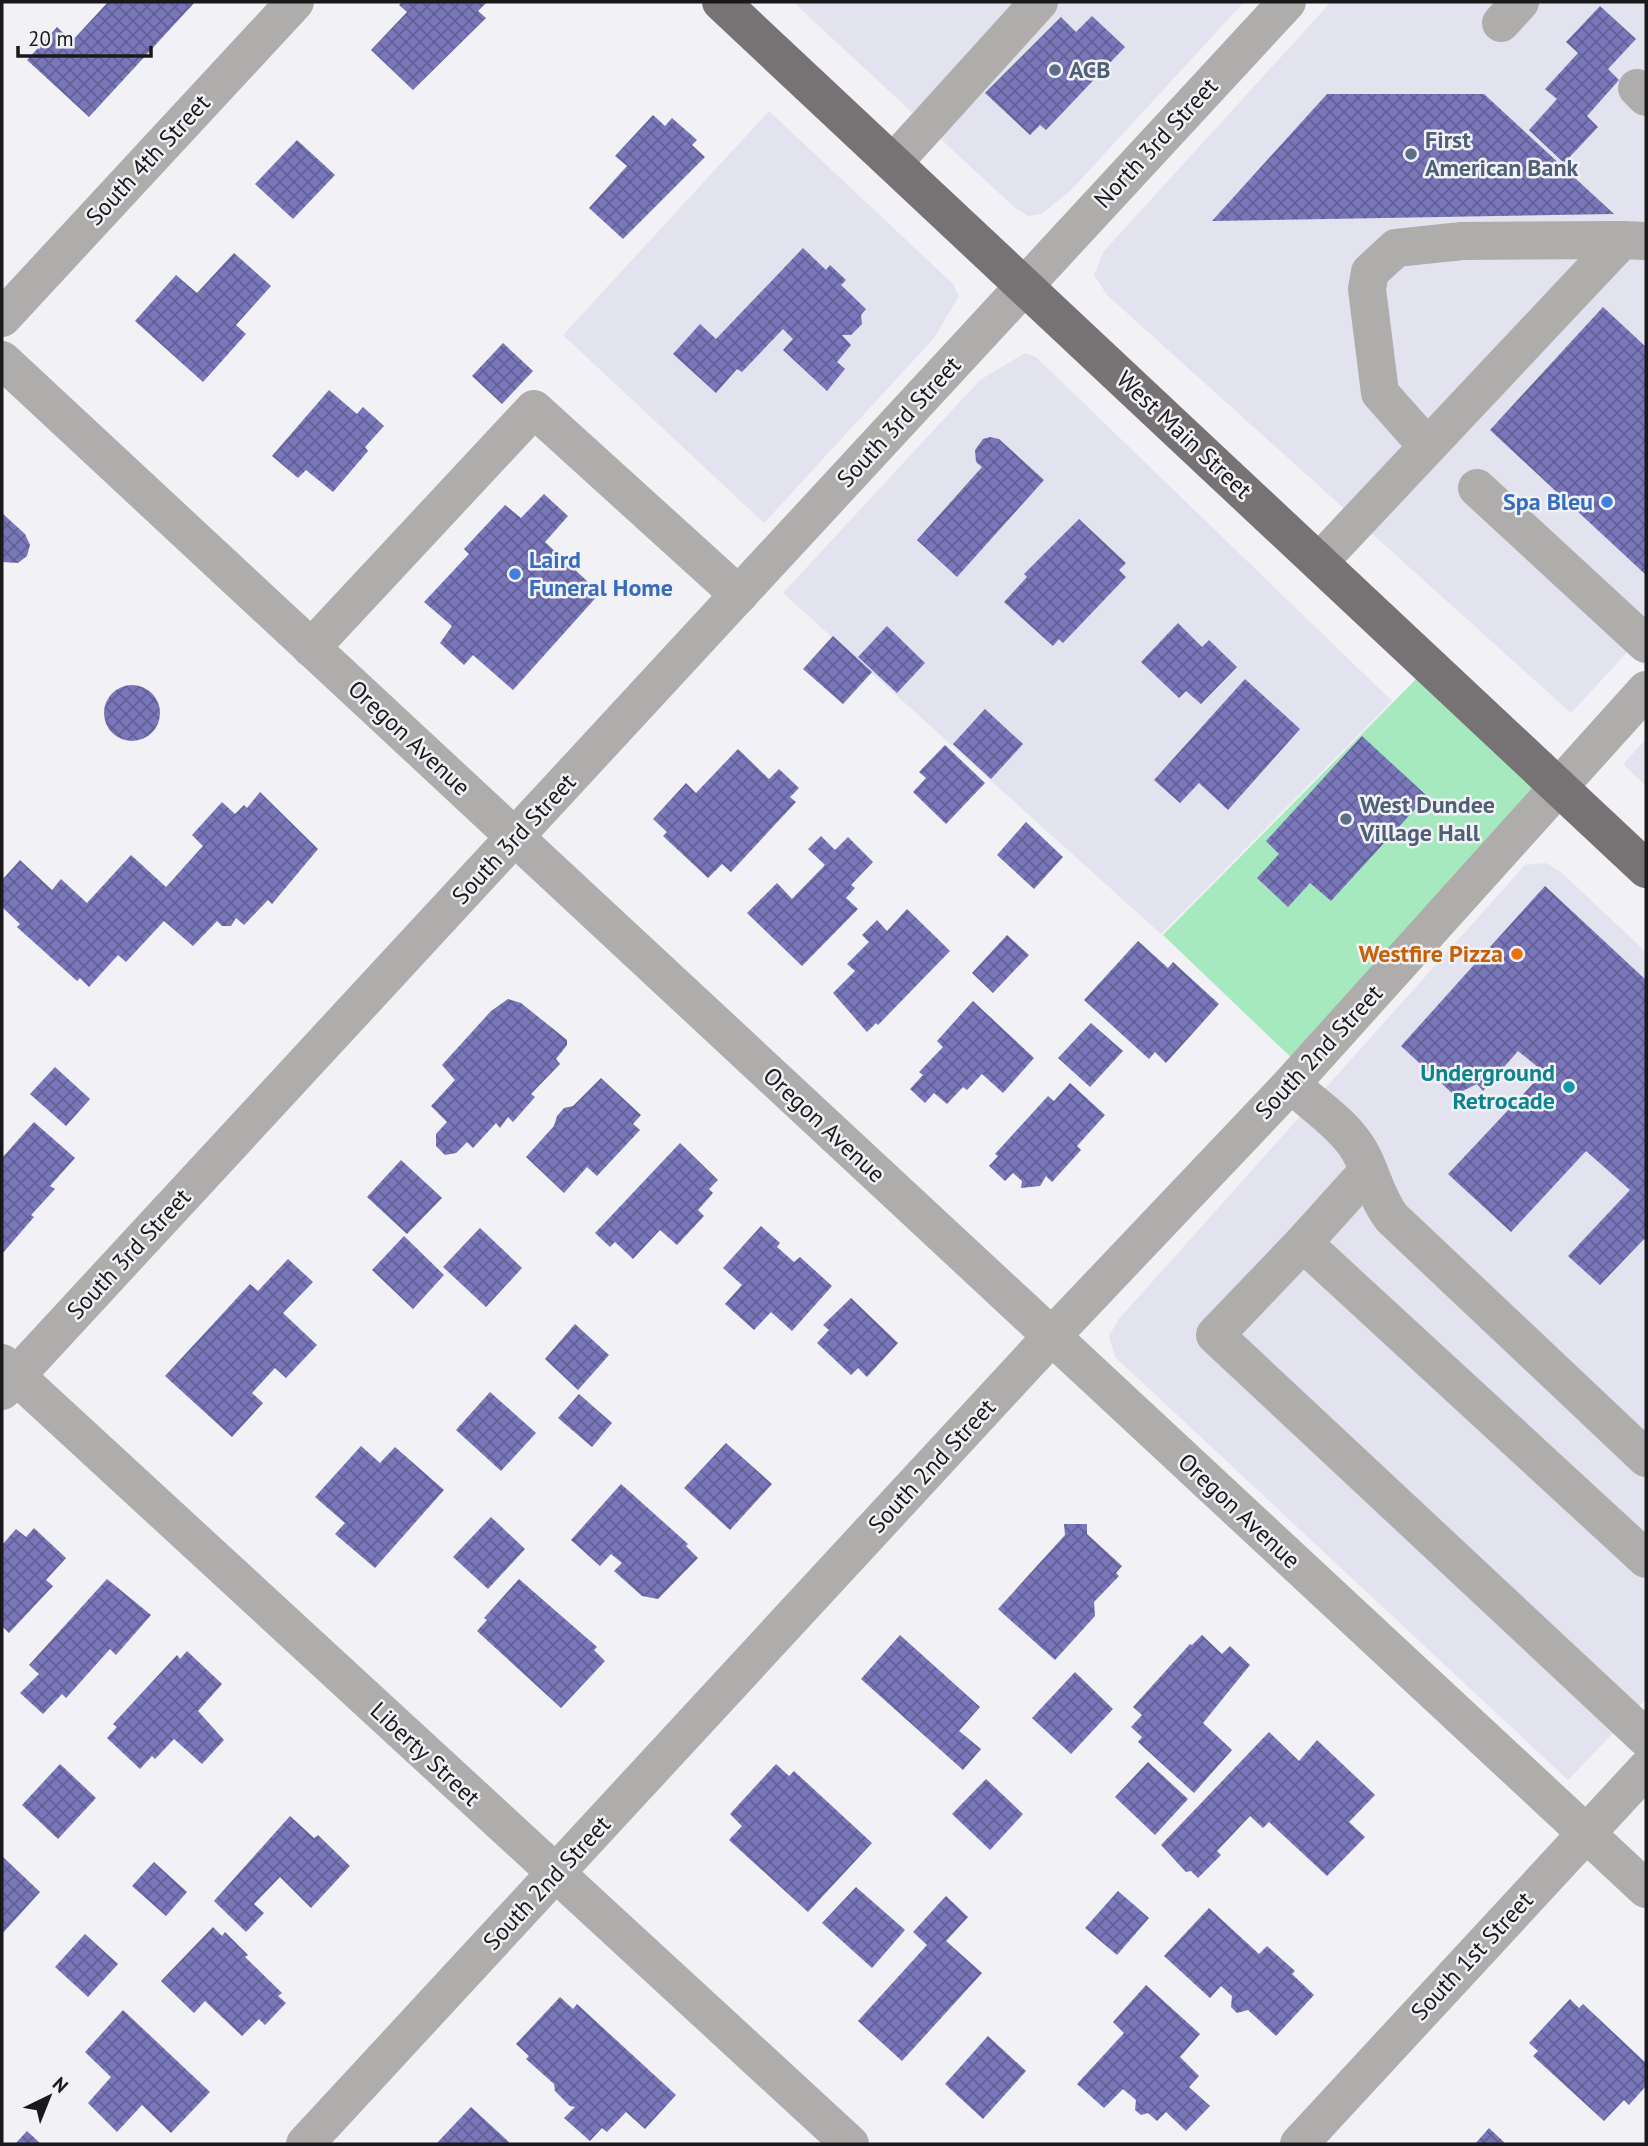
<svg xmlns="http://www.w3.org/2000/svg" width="1648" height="2146" font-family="'PT Sans',sans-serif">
  <defs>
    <pattern id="building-cross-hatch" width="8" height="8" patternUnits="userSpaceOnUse" patternTransform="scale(1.75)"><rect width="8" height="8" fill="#7976b9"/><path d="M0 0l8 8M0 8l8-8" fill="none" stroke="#626096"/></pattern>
  </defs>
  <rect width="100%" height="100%" fill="#f1f1f6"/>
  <!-- built -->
  <g fill="#e2e3ef">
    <polygon points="793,2 1244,2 1072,189 1042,214 1028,216 1015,208"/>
    <polygon points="1331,2 1646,2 1646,632 1571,713 1107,295 1094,275 1104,251"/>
    <polygon points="769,111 953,284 959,296 934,338 764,523 563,335"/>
    <polygon points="1025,353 1036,357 1392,701 1161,934 783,593 980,380"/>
    <polygon points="1646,739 1646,786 1623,764"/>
    <polygon points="1546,863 1562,873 1646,952 1646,1699 1568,1780 1115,1357 1109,1336 1118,1320 1525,865"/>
  </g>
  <!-- green -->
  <polygon fill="#a7e9be" points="1426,669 1554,788 1301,1067 1163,935"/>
  <!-- building -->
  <g fill="url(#building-cross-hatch)">
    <polygon points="108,2 195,2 89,117 27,60 57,27 72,41"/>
    <polygon points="402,2 487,2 478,11 486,18 413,90 371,50 407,12 399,5"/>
    <polygon points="1600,6 1636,39 1608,69 1619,80 1587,116 1598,127 1564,163 1529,130 1557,99 1545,89 1578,53 1566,42"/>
    <polygon points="1092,16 1125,47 1046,130 1040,125 1030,135 985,93 1061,17 1076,32"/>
    <polygon points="1327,94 1484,94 1614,214 1212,221"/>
    <polygon points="653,115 665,126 672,118 697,140 692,145 705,157 623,239 589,208 627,166 615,156"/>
    <polygon points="297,140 335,175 293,219 255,184"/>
    <polygon points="803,248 826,270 830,265 846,280 841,285 866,309 861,315 862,324 851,335 842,335 851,345 837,362 845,369 827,391 783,350 793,339 783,329 742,372 737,369 716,393 673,354 700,324 716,339"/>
    <polygon points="234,253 271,286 236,325 246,334 203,382 135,321 176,275 197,293"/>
    <polygon points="1603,307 1646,347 1646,575 1490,430"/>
    <polygon points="503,343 533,371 502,404 472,376"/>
    <polygon points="329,390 357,414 363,407 384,426 365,447 368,451 333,492 306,470 298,478 272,456"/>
    <polygon points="990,437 999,439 1044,480 957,577 917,540 982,467 976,462 975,450 983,439"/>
    <polygon points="544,494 568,516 545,542 600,593 513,690 473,655 464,665 440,643 452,626 424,602 469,554 464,549 505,505 521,518"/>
    <polygon points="2,513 25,534 30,545 27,556 18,563 2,562"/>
    <polygon points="1079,519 1126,563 1119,570 1126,577 1063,643 1059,639 1053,646 1004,602 1027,577 1024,574"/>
    <polygon points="1178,623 1202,647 1209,640 1237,667 1201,704 1186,691 1179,698 1141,662"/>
    <polygon points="887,626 925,663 897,693 858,657"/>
    <polygon points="833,636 872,672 843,704 803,669"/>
    <polygon points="1245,679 1300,729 1228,810 1199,783 1180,803 1154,780"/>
    <circle cx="132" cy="713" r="28"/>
    <polygon points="985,709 1023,744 991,779 953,744"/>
    <polygon points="1362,736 1427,796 1331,901 1310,883 1288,907 1257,878 1279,854 1266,841"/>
    <polygon points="945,745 985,783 946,824 913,792 926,778 919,772"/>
    <polygon points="738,749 769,779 779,769 799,788 790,797 796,802 731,872 722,864 708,878 663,836 667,832 653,819 686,783 696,793"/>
    <polygon points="260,792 318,849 272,904 268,900 244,925 236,918 231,926 222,926 217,921 193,946 164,921 126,962 118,955 89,987 80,978 77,981 17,927 20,924 2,907 2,880 20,860 52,890 61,879 87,903 131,855 166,887 203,846 192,835 222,802 235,814 244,805 247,808"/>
    <polygon points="1026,822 1063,857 1034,889 997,855"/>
    <polygon points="821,836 835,850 848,837 873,862 851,885 855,888 846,898 858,909 802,966 747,913 777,883 792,899 825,865 808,849"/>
    <polygon points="1545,886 1646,980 1646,1241 1644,1239 1600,1285 1568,1256 1630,1190 1586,1151 1511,1232 1448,1174 1544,1072 1518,1051 1483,1091 1477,1084 1454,1095 1401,1046"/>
    <polygon points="907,909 950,951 878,1025 876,1023 867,1032 833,993 855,971 847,964 869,942 862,935 877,920 887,931"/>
    <polygon points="1007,935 1029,955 993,993 972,973"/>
    <polygon points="1138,941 1168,968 1173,962 1219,1004 1166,1063 1155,1052 1149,1059 1084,1000"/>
    <polygon points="508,999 521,1003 567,1040 567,1045 556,1059 560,1064 531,1094 535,1097 513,1122 508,1117 500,1128 496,1123 473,1148 467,1142 456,1153 445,1155 436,1146 436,1134 447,1122 431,1106 455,1080 442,1065 491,1011"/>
    <polygon points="973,1001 1034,1058 1003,1093 982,1074 967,1090 963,1087 947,1104 934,1093 925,1103 910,1089 923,1075 919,1072 943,1047 937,1041"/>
    <polygon points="1091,1023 1123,1051 1090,1087 1058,1058"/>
    <polygon points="55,1067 90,1099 66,1126 30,1094"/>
    <polygon points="601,1078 641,1115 633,1124 640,1130 597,1176 587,1167 564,1193 526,1157 554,1126 557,1116 564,1108 573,1106"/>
    <polygon points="1070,1083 1105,1115 1077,1146 1081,1150 1052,1182 1046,1176 1040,1186 1021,1188 1022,1181 1013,1173 1005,1181 989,1166 998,1156 995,1154 1048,1096 1054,1101"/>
    <polygon points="34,1122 75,1158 50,1186 55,1189 31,1215 34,1217 2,1254 2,1158"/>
    <polygon points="680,1143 718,1180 709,1189 713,1193 698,1210 704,1216 677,1245 660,1230 633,1259 615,1242 610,1247 595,1233"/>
    <polygon points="401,1160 442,1198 407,1234 367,1197"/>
    <polygon points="761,1226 780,1243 777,1247 794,1262 800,1257 832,1286 792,1331 771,1312 754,1330 725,1304 742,1285 723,1268"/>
    <polygon points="480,1228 522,1268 486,1307 443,1267"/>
    <polygon points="404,1236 444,1275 413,1309 372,1270"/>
    <polygon points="288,1259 313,1282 283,1313 317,1345 286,1378 275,1368 252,1393 263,1403 232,1437 165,1376 250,1284 258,1291"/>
    <polygon points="851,1298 898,1343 867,1377 858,1368 851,1375 817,1343 829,1330 823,1325"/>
    <polygon points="575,1324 609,1355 578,1390 545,1359"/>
    <polygon points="490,1392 536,1433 501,1471 456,1430"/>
    <polygon points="579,1394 612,1423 592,1447 558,1418"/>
    <polygon points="726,1443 772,1484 730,1530 684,1488"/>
    <polygon points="361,1446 380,1463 395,1447 444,1490 375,1568 335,1534 345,1523 315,1497"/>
    <polygon points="621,1484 688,1544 686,1546 698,1558 658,1599 642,1596 614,1571 622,1563 611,1554 600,1566 571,1540"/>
    <polygon points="491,1517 525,1549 488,1589 453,1557"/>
    <polygon points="1064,1524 1087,1524 1087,1534 1122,1566 1116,1573 1119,1576 1094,1602 1095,1616 1055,1660 998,1609 1065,1535"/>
    <polygon points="34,1528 66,1558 46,1580 53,1586 9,1633 2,1626 2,1545 16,1529 26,1537"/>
    <polygon points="107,1579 151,1615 116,1655 110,1649 66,1698 62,1694 43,1714 20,1693 39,1674 29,1665"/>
    <polygon points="519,1579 597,1647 594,1650 605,1661 561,1708 477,1631 487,1620 484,1618"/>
    <polygon points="900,1635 980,1707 959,1731 981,1749 963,1770 861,1679"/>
    <polygon points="1202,1635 1222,1654 1230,1646 1250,1665 1203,1723 1232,1750 1194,1793 1138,1742 1142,1737 1131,1727 1142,1715 1133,1707 1190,1644 1192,1645"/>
    <polygon points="187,1651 222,1684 198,1711 224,1740 202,1764 174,1739 155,1759 152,1756 140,1769 107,1738 117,1727 113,1724 177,1655 180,1659"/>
    <polygon points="1075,1672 1113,1709 1071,1754 1032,1718"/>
    <polygon points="1269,1732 1299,1761 1317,1740 1375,1795 1349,1822 1365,1837 1327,1876 1269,1822 1263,1828 1250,1816 1217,1851 1221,1855 1198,1878 1191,1871 1186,1872 1161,1845"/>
    <polygon points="1148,1762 1188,1799 1155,1835 1115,1797"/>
    <polygon points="60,1764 96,1798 58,1839 22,1805"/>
    <polygon points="776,1764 789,1776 794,1771 872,1843 808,1912 729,1840 742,1826 730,1814"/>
    <polygon points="986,1779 1023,1814 990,1850 952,1814"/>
    <polygon points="290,1816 314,1838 318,1835 350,1866 311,1908 280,1877 254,1904 264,1913 246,1932 214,1901"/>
    <polygon points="2,1856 40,1892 2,1934"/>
    <polygon points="154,1862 187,1892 166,1916 132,1886"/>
    <polygon points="856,1887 905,1930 872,1968 822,1923"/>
    <polygon points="1118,1891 1149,1918 1117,1955 1085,1928"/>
    <polygon points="946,1896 968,1917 946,1941 982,1973 902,2061 858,2021 927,1945 913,1932"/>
    <polygon points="1209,1908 1259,1954 1267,1946 1295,1971 1292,1974 1314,1995 1276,2036 1248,2010 1237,2013 1231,2007 1232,1996 1221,1986 1210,1998 1164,1956"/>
    <polygon points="213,1927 222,1936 225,1932 248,1955 245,1957 282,1993 278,1996 286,2003 265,2025 259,2019 242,2036 205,2001 194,2013 161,1981"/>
    <polygon points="85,1934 118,1964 88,1997 55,1967"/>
    <polygon points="1146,1985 1200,2034 1180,2057 1199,2076 1189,2087 1210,2106 1186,2131 1166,2112 1157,2121 1148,2113 1141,2115 1135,2110 1136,2100 1123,2089 1104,2108 1077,2084 1124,2033 1113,2022"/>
    <polygon points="560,1997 573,2009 577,2004 676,2095 645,2129 626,2112 607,2132 602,2128 590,2141 564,2118 575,2107 570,2106 555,2091 554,2084 526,2059 529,2056 516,2044"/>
    <polygon points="1570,1999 1579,2008 1583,2004 1646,2063 1646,2086 1629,2105 1624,2100 1604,2121 1533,2056 1538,2051 1529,2043"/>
    <polygon points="123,2010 210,2092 171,2133 142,2105 117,2132 88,2103 111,2077 85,2052"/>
    <polygon points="988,2036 1026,2071 983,2119 945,2084"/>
    <polygon points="471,2107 511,2144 436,2144"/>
    <polygon points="1489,2128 1506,2144 1475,2144"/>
    <polygon points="27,2131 41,2144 15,2144"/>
  </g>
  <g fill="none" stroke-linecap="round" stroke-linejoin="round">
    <!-- minor -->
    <g stroke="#afacac" stroke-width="38">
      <polyline points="1501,23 1520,2"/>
      <polyline points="1637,88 1646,97"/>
      <polyline points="894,162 1039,2"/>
      <polyline points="2,318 295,2"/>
      <polyline points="2,360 1646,1889"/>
      <polyline points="1426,445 1380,393 1367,289 1370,272 1396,248 1462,241 1622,240"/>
      <polyline points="1477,488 1646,644"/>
      <polyline points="1319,562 1622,240 1646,241"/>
      <polyline points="311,648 534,409 739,595"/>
      <path d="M1291 1084C1310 1102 1336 1119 1352 1140 1371 1163 1373 1194 1392 1218L1646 1458"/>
      <polyline points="1368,1171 1303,1243 1646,1559"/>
      <polyline points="1303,1243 1215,1335 1646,1738"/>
      <polyline points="2,1363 850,2144"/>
      <polyline points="2,1391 1287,2"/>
      <polyline points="305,2144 1050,1338 1291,1084 1646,690"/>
      <polyline points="1299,2144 1646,1769"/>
    </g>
    <!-- major -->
    <polyline stroke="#777273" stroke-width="38" points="721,2 1646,869"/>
  </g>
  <!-- markers -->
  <g fill="#5c6f8a" stroke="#f1f1f6" stroke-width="2.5">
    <circle cx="1055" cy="70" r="7"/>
    <circle cx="1411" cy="154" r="7"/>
    <circle cx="1346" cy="819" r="7"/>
  </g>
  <g fill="#3f7fe0" stroke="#f1f1f6" stroke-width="2.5">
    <circle cx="1607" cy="502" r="7"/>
    <circle cx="515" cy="574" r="7"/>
  </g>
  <circle fill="#e8710a" stroke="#f1f1f6" stroke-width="2.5" cx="1517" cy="954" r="7"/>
  <circle fill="#0f9aa8" stroke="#f1f1f6" stroke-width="2.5" cx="1569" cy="1087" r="7"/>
  <g text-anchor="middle" stroke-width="5" stroke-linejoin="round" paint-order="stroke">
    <!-- service labels -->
    <g font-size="24" font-weight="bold" fill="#4e5e75" stroke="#f1f1f6" text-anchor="start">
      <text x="1069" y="78">ACB</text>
      <text x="1425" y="148">First<tspan x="1425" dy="28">American Bank</tspan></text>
      <text x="1360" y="813">West Dundee<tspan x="1360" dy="28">Village Hall</tspan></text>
    </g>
    <!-- street labels -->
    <g font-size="24" fill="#19191b" stroke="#f1f1f6">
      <text transform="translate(1156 143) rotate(-47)" y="8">North 3rd Street</text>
      <text transform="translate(148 160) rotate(-47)" y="8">South 4th Street</text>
      <text transform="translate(899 422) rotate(-47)" y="8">South 3rd Street</text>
      <text transform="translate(1184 435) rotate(43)" y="8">West Main Street</text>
      <text transform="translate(409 738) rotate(43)" y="8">Oregon Avenue</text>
      <text transform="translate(514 839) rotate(-47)" y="8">South 3rd Street</text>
      <text transform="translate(1319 1052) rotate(-47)" y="8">South 2nd Street</text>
      <text transform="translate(824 1125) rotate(43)" y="8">Oregon Avenue</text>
      <text transform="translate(129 1254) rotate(-47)" y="8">South 3rd Street</text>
      <text transform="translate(932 1466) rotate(-47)" y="8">South 2nd Street</text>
      <text transform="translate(1239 1511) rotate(43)" y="8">Oregon Avenue</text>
      <text transform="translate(425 1754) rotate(43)" y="8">Liberty Street</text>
      <text transform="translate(547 1883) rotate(-47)" y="8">South 2nd Street</text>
      <text transform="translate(1472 1956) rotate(-47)" y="8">South 1st Street</text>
    </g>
    <!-- shop labels -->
    <g font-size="24" font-weight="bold" fill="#366cbe" stroke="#f1f1f6" text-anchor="end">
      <text x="1593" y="510">Spa Bleu</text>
      <text x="529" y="568" text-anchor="start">Laird<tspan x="529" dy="28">Funeral Home</tspan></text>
    </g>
    <!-- food labels -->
    <g font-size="24" font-weight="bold" fill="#c56008" stroke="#f1f1f6" text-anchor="end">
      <text x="1503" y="962">Westfire Pizza</text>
    </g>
    <!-- culture labels -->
    <g font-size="24" font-weight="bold" fill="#0d838f" stroke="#f1f1f6" text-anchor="end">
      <text x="1555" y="1081">Underground<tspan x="1555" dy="28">Retrocade</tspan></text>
    </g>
  </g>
  <!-- border -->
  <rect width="1648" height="2146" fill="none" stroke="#19191b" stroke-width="7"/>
  <!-- north arrow -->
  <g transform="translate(49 2097) rotate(43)" stroke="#f1f1f6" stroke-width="5" paint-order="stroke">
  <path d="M0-5L12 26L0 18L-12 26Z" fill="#19191b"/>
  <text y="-10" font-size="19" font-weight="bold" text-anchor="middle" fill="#19191b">N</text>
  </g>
  <!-- scale -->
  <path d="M18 46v10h133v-10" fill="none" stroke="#19191b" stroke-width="3.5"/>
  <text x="28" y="46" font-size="21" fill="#19191b" stroke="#f1f1f6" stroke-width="5" paint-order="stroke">20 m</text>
</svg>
